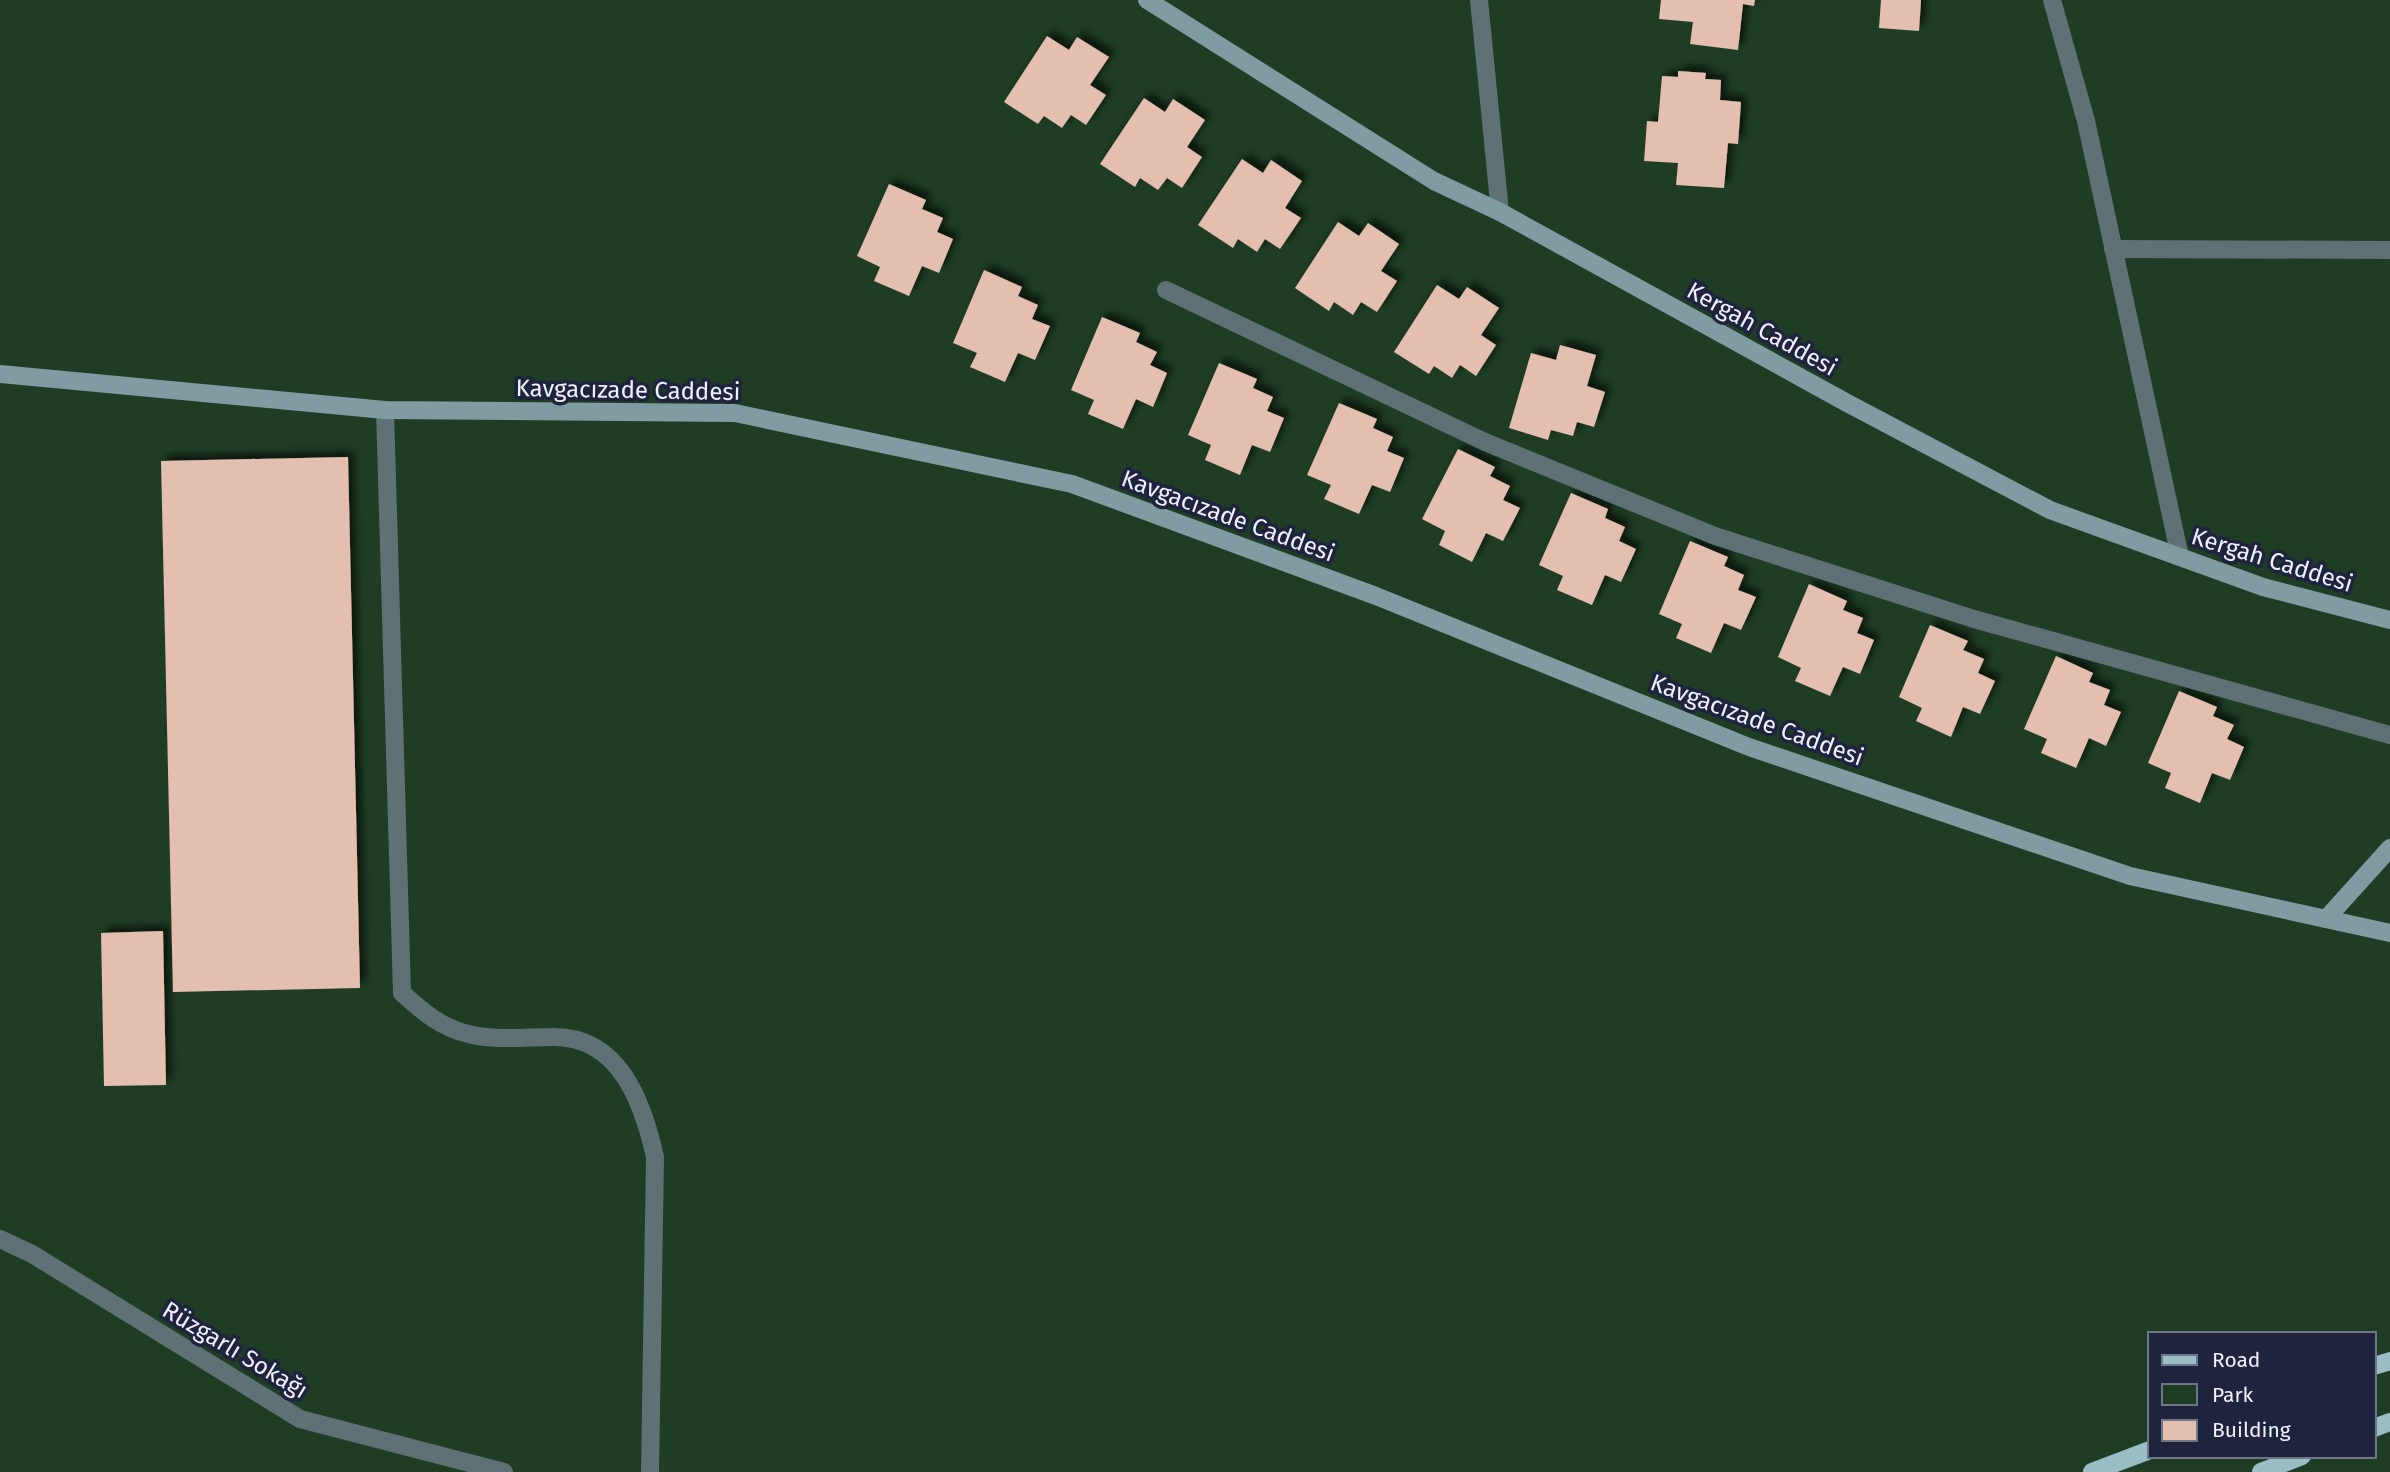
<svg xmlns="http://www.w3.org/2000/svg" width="2390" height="1472" font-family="'Fira Sans',sans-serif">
  <defs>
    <filter id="shadow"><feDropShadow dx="6" dy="-6" stdDeviation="3.5" flood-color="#0009"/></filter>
  </defs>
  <rect width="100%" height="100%" fill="#1f233d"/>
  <!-- green -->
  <path fill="#1e3d24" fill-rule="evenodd" d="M0 0H2390V1472H0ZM2150 1334H2374V1456H2150Z"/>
  <!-- building -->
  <g fill="#e4beae" filter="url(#shadow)">
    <polygon points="1661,0 1755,0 1754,6 1743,4 1738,50 1690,44 1693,22 1659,19"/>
    <polygon points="1881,0 1921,0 1919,31 1879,28"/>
    <polygon points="1047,36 1069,50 1077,37 1109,57 1090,85 1106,95 1086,125 1071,115 1062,128 1044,116 1038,124 1004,102"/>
    <polygon points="1678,71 1706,73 1705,79 1721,80 1720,100 1741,102 1738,144 1728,143 1724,188 1676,185 1678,163 1644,161 1647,121 1658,122 1662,76 1678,77"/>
    <polygon points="1144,98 1165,112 1173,99 1205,120 1187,147 1202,157 1182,188 1167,178 1158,190 1140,178 1135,187 1100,164"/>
    <polygon points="1242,159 1263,173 1271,160 1302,181 1285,208 1301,218 1280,249 1265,239 1257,252 1238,239 1233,248 1198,225"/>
    <polygon points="889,184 926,200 922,209 943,218 937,232 953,239 939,273 922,266 909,296 874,281 880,267 857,256"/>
    <polygon points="1338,222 1359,236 1368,223 1399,244 1381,271 1397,281 1377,312 1361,302 1353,315 1334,302 1329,311 1295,288"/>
    <polygon points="984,270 1022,287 1018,296 1038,305 1032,319 1050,326 1035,360 1018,353 1005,382 970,367 977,353 953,343"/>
    <polygon points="1437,285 1459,299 1467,287 1499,308 1481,335 1496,345 1476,376 1460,365 1452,378 1434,366 1429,374 1394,352"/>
    <polygon points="1102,317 1140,333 1136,342 1157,352 1150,365 1167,373 1153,407 1136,399 1123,429 1088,414 1094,400 1071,390"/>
    <polygon points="1560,345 1596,355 1587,386 1605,392 1594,427 1577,422 1573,436 1551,430 1548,440 1509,428 1531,353 1556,360"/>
    <polygon points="1219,363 1257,379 1253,388 1273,397 1267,411 1284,418 1270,452 1252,445 1240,475 1205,460 1211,445 1188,435"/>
    <polygon points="1339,403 1377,419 1373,428 1393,437 1387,451 1404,458 1390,492 1372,485 1359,514 1324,499 1331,485 1307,475"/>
    <polygon points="1458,449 1495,467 1490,476 1510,486 1503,500 1520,508 1503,541 1486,533 1472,562 1439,545 1445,531 1422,519"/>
    <polygon points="348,457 360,988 173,992 161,461"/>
    <polygon points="1571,493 1608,509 1605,518 1625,527 1619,541 1636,549 1621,582 1605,575 1592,605 1557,590 1563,576 1539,565"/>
    <polygon points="1690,541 1728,557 1724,566 1744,575 1738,590 1756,597 1741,630 1724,623 1711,653 1676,638 1682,624 1659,614"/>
    <polygon points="1809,584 1847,601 1843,610 1863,618 1857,633 1874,640 1860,674 1843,667 1830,696 1795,681 1801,668 1778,657"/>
    <polygon points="1930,625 1968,641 1963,650 1984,659 1978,673 1995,681 1980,714 1963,707 1951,737 1916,721 1922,708 1899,697"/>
    <polygon points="2056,656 2093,673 2089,682 2110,690 2104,705 2121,712 2106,746 2089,738 2076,768 2041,753 2047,739 2024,729"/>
    <polygon points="2179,691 2217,707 2213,716 2234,725 2227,739 2244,747 2230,780 2212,773 2200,803 2165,788 2171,773 2148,763"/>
    <polygon points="163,931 166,1085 104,1086 101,933"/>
  </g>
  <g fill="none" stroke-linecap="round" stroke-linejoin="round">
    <!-- lane -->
    <polyline stroke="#5f7175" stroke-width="18" points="1166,290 1485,442 1715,536 1974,619 2390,735"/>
    <!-- street -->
    <g stroke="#5f7175" stroke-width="18">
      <polyline points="1479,0 1500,212"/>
      <polyline points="2052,0 2086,121 2180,557"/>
      <polyline points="2113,249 2390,250"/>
      <path d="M385 410 402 993C422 1011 441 1028 469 1034 496 1041 526 1037 554 1037 620 1037 643 1103 655 1157L650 1472"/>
      <polyline points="0,1239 32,1254 300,1419 504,1472"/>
    </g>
    <!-- secondary -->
    <g stroke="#809ca3" stroke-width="18">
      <polyline points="1147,0 1434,181 1500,212 1849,404 2050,510 2263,587 2390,620"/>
      <polyline points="0,374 385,410 735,413 1072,484 1376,596 1749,747 2130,876 2390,933"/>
      <polyline points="2326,919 2390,848"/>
    </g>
    <!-- primary -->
    <g stroke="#99bec6" stroke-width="18">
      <polyline points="2374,1366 2390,1361"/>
      <polyline points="2374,1428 2390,1422"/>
      <polyline points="2092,1472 2150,1450"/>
      <polyline points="2261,1472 2302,1456"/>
    </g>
  </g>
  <g text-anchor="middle" stroke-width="7" stroke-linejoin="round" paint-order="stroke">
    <!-- street labels -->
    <g font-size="24" fill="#eff2fc" stroke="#1f233d">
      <text transform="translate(1762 329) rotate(29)" y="8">Kergah Caddesi</text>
      <text transform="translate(628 390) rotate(1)" y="8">Kavgacızade Caddesi</text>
      <text transform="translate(1228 516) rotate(20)" y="8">Kavgacızade Caddesi</text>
      <text transform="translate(2272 560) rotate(17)" y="8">Kergah Caddesi</text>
      <text transform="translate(1757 720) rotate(20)" y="8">Kavgacızade Caddesi</text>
      <text transform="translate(235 1350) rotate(31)" y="8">Rüzgarlı Sokağı</text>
    </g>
  </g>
  <!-- legend -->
  <rect x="2148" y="1332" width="228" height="126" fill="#1f233d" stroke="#727689" stroke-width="2"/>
  <rect x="2162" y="1355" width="35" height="10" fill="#99bec6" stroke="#727689" stroke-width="2"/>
  <text x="2212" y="1367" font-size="21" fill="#eff2fc">Road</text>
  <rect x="2162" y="1384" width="35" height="21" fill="#1e3d24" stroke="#727689" stroke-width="2"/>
  <text x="2212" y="1402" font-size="21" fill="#eff2fc">Park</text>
  <rect x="2162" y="1420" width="35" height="21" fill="#e4beae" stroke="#727689" stroke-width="2"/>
  <text x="2212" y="1437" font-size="21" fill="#eff2fc">Building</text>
</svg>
